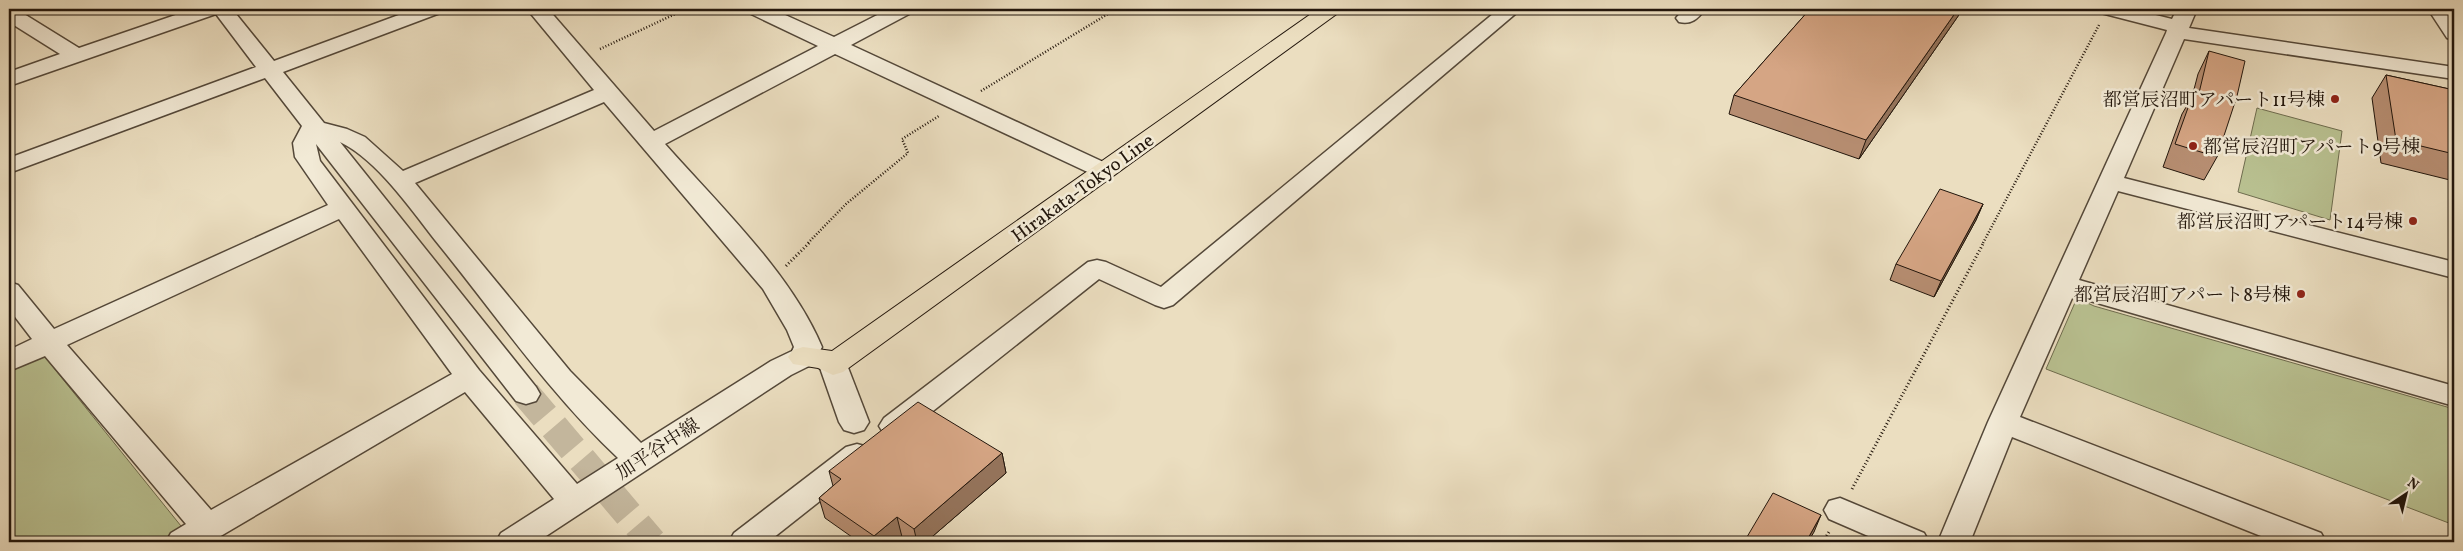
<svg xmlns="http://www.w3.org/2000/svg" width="2463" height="551" font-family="Vollkorn,'Noto Serif JP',serif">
  <rect width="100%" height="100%" fill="#ebdec0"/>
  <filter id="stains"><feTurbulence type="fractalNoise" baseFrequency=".004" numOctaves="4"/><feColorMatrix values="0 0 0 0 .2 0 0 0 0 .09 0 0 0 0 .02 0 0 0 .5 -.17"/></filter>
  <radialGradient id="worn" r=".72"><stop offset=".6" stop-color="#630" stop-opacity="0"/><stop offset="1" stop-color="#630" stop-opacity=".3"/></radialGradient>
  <!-- green -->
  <g fill="#b9c191" stroke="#6e6c4e">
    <polygon points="2257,108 2342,131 2330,220 2238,192"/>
    <polygon points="2077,298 2094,306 2454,409 2454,525 2046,369"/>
    <polygon points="45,357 181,526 174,536 163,542 9,542 9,370 34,358"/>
  </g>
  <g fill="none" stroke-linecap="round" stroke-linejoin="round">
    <!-- minor-tunnel -->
    <polyline stroke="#c3b69c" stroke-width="29" stroke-dasharray="29 14" stroke-linecap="butt" points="526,394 652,542"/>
    <defs>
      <g id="minor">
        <path d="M9 9H16L79 48 193 9H232L274 61 415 9H443L440 13 283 72 324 123 347 129 365 137 403 171 594 90 527 9H548L654 131 818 46 749 13 746 9H772L834 37 889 9H914L911 13 851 45 1112 166 1116 171 1112 176 1104 178 1096 176 835 54 665 144C718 204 791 273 822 347L813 364 791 375 537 542H496L501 533 554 499 465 392 219 537 208 542H166L171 533 186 524 45 356 9 371V350L32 339 9 309V282L18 285 54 329 328 205 295 157 293 143 302 126 265 78 9 173V158L256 67 216 14 9 86V72L60 54 9 22ZM604 102 763 289 787 330 794 347 792 351 771 361 641 443 570 371 415 183ZM340 142C377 160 410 208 435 240 495 314 549 393 618 458L577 484 479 370 320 161 316 144 516 401 526 404 536 401 540 394 536 387ZM339 219 452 374 211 510 67 345Z"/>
        <polygon points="1499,9 1521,9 1173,305 1164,308 1155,305 1099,279 904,434 894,437 884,434 879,426 884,418 1088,262 1097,260 1106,262 1161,287"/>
        <path d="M1684 9H1705C1698 19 1691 25 1679 22L1676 18Z"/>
        <polygon points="2098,9 2131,9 2172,19 2177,9 2197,9 2189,28 2454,67 2454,79 2184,39 2124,178 2454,262 2454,278 2118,191 2079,280 2454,386 2454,406 2073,296 2020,417 2321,533 2326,542 2276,542 2012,437 1970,542 1938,542 1988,422 2166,33 2167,30 2101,13"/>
        <polygon points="2428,9 2448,9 2454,18 2454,40 2447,38"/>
        <polygon points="833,355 843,358 847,365 869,422 864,430 854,433 844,430 839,422 819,365 823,358"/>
        <polygon points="857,444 868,447 872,455 868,463 768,542 729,542 734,533 846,447"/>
        <polygon points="1840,498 1924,533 1929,542 1882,542 1829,519 1824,510 1829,501"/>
      </g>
      <polygon id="major" points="1318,9 1342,9 1338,13 843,372 833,375 818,368 793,364 788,357 793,350 803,347 832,351"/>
    </defs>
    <!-- minor casing -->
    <use href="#minor" stroke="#544839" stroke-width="3"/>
    <!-- major casing -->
    <use href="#major" stroke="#22160c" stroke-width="2"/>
    <!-- path-far1 -->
    <g stroke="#22160c" stroke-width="2.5" stroke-dasharray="1 2" stroke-linecap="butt">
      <polyline points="600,49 686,9"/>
      <polyline points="981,91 1116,9"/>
      <polyline points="808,243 846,204 908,153 902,139 939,116"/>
      <polyline points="1983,243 2099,25"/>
    </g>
    <!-- path -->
    <g stroke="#22160c" stroke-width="3" stroke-dasharray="1 2.5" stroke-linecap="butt">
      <polyline points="786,266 810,242"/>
      <polyline points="1852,489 1984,242"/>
      <polyline points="1823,542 1829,532"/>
    </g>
    <!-- minor -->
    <use href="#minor" fill="#f2ead6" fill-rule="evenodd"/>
    <!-- major -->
    <use href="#major" fill="#ebdec0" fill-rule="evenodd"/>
  </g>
  <!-- wall -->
  <g fill="#b78e72" stroke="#22160c">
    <polygon points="1810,9 1963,9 1859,159 1729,114 1734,95"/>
    <polygon points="2209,51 2217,157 2204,180 2163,167 2182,114 2192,97 2198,74"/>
    <polygon points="2386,75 2454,90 2454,181 2381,163 2372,98"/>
    <polygon points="1983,204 1976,220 1934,297 1890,280 1896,264"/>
    <polygon points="1002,453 1006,473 926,542 909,542 902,537 895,542 859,542 825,518 819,498 833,486 829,471"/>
  </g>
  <!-- shaded-wall -->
  <g fill="#95745c" stroke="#22160c">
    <polygon points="1958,9 1963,9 1859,159 1866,140"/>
    <polygon points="1983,204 1976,220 1934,297 1941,281"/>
    <polygon points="1002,453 1006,473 926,542 917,542 914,529"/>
    <polygon points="1821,515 1814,532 1808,542 1806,542"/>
    <polygon points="897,517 902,537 895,542 875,542 874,536"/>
  </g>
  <!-- building -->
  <g fill="#d5a584" stroke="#22160c">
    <polygon points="1810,9 1958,9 1866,140 1734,95"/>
    <polygon points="2209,51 2245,61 2237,96 2217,157 2175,144 2194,91 2199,93"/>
    <polygon points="2386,75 2454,90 2454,154 2396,140"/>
    <polygon points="1940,189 1983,204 1941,281 1896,264"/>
    <polygon points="918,402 1002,453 914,529 897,517 874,536 819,498 841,479 829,471"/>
    <polygon points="1773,493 1821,515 1806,542 1744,542"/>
  </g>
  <!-- markers -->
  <g fill="#8f2418" stroke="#f2ead6" stroke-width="2">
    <circle cx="2335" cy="99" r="5"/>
    <circle cx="2193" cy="146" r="5"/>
    <circle cx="2413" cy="221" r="5"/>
    <circle cx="2301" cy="294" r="5"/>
  </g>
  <g text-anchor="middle" stroke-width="5" stroke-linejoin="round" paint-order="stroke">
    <!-- poi labels -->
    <g font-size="19" fill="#22160c" stroke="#f2ead6" text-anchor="end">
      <text x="2325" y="106">都営辰沼町アパート11号棟</text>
      <text x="2203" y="153" text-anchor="start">都営辰沼町アパート9号棟</text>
      <text x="2403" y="228">都営辰沼町アパート14号棟</text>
      <text x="2291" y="301">都営辰沼町アパート8号棟</text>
    </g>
    <!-- street labels -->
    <g font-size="19" fill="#22160c" stroke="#f2ead6">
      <text transform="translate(1082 187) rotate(-36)" y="7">Hirakata-Tokyo Line</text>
      <text transform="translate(657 448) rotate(-33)" y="7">加平谷中線</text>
    </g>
  </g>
  <!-- margin -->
  <rect width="2463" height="551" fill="none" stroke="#ebdec0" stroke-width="30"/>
  <rect x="10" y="10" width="2443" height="531" fill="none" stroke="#22160c" stroke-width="2.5"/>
  <rect x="15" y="15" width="2433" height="521" fill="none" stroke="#22160c"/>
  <!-- north arrow -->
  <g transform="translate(2406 494) rotate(35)" stroke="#f2ead6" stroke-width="4" paint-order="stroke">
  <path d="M0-4L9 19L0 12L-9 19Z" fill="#22160c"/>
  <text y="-8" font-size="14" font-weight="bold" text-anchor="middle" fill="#22160c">N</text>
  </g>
  <rect width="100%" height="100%" filter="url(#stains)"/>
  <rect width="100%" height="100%" fill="url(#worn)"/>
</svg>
